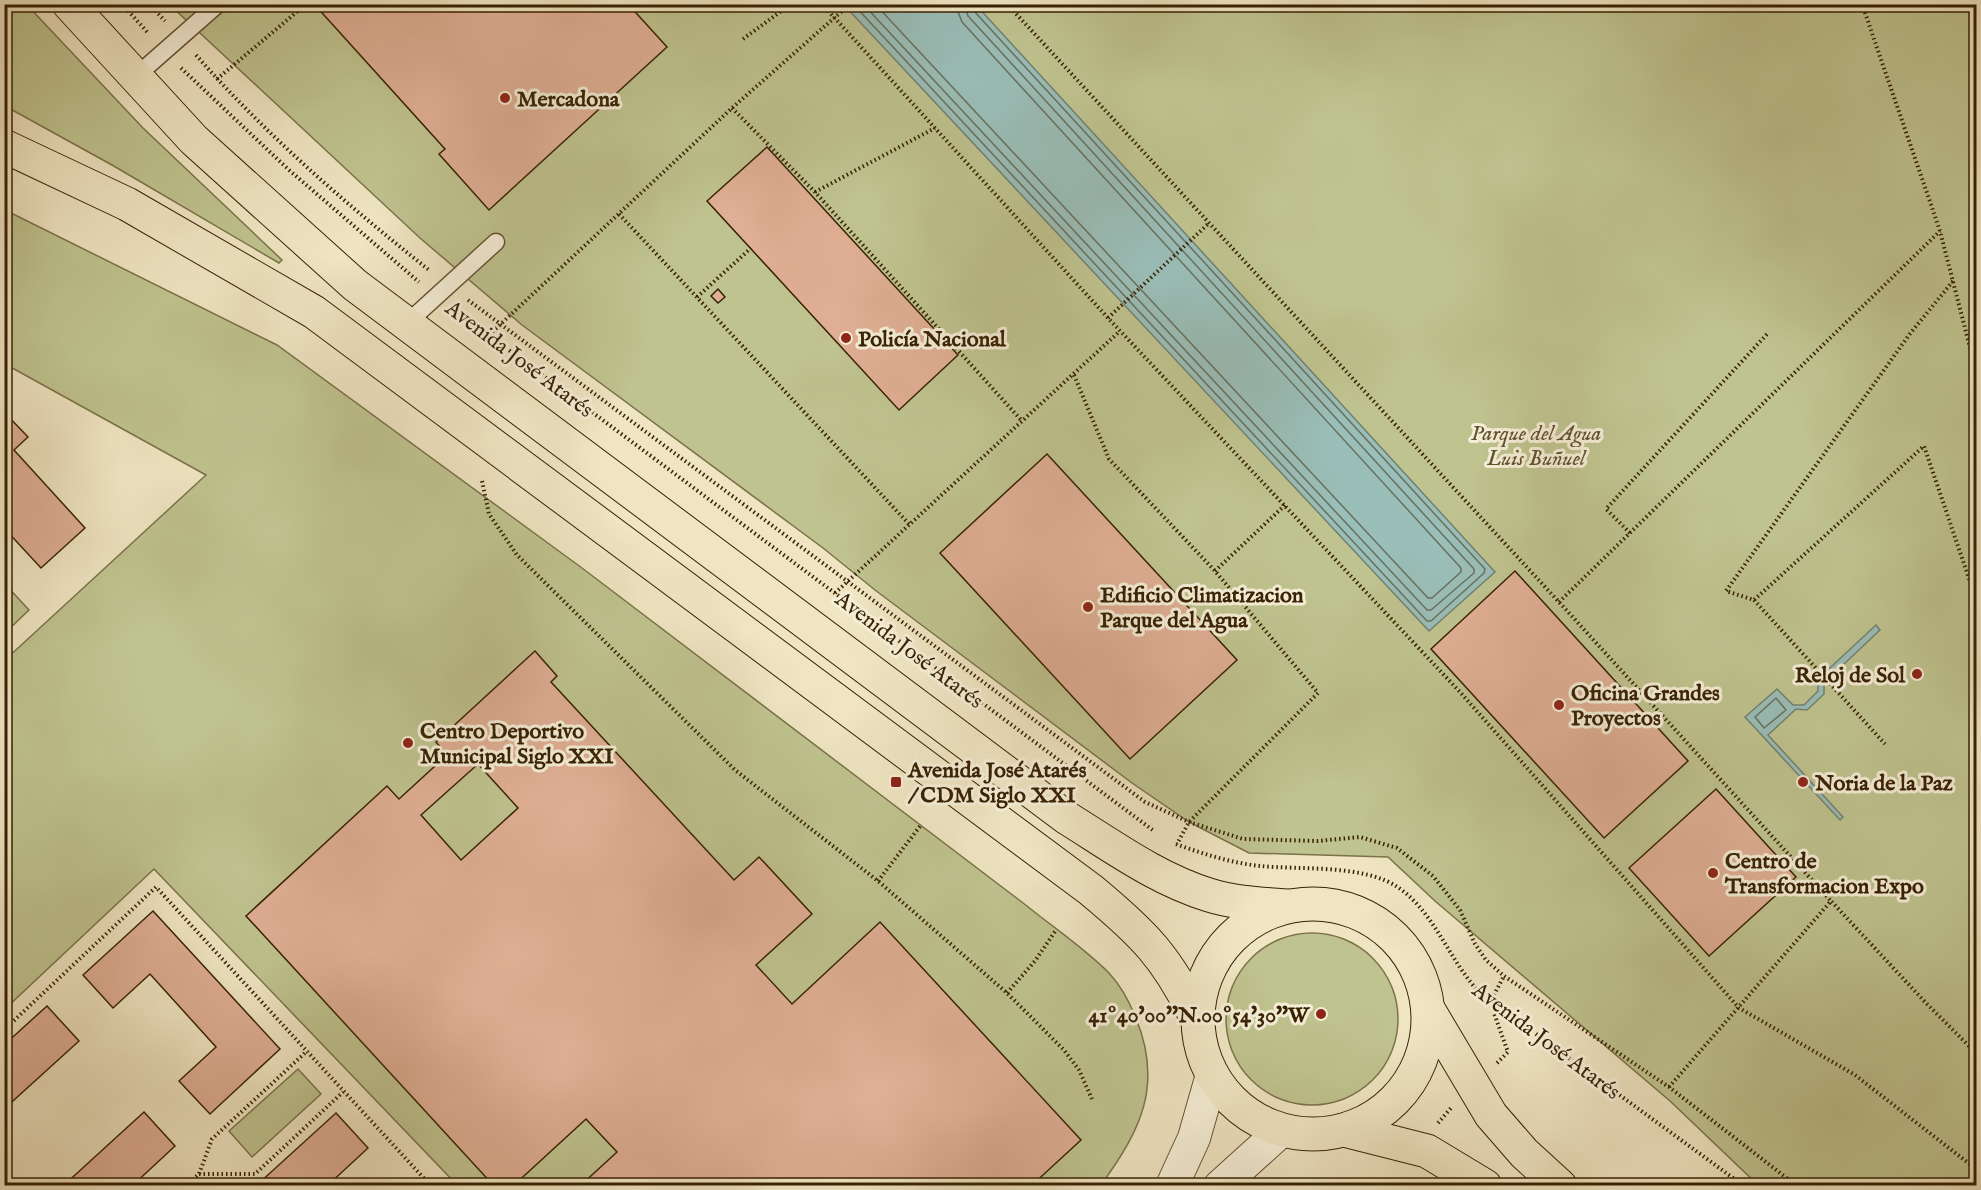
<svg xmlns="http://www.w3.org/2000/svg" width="1981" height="1190" font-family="'IM FELL English',serif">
  <rect width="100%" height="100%" fill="#efe5c2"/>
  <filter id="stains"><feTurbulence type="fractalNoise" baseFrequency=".00333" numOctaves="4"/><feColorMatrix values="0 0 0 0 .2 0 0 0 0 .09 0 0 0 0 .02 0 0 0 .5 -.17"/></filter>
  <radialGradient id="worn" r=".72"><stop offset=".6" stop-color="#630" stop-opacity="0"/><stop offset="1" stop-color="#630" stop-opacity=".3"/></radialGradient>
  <!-- green -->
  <g fill="#bfc38f" stroke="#7b7249" stroke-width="1.5">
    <polygon points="5,4 27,5 143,128 282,260 279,263 112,165 5,106"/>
    <polygon points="170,5 1976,5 1976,1185 1758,1185 1670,1101 1435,901 1388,857 1249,853 1189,822 1132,783 875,590 823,548 522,325 420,238"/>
    <path d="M5 210 277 345 582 568 1027 906C1054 928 1084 948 1109 973 1120 985 1129 1001 1135 1016 1164 1084 1141 1130 1101 1185H457L154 869 5 1009V660L206 475 5 364Z"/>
    <polygon points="4,583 29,610 5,633 4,633"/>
    <circle cx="1312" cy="1019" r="86"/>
    <polygon points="298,1069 321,1094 252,1157 229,1131"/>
  </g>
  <!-- water -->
  <g fill="#9abeb8" stroke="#728070" stroke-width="1.5">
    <polygon points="844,5 976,5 1495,572 1429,631"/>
    <polygon points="1876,625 1880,630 1824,683 1824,694 1807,710 1796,709 1768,735 1843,817 1840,820 1745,717 1777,689 1793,705 1804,705 1818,691 1818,679"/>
  </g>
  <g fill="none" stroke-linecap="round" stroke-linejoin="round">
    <!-- shore -->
    <g stroke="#68705e" stroke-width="1.5">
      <polyline points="853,4 1427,621 1431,621 1484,573 1485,569 974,11 972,4"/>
      <polyline points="863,4 1427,610 1431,610 1474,573 1474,569 968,16 964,4"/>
      <polyline points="875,4 1428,598 1432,598 1461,572 1461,568 962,22 955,4"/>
      <polygon points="1776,698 1786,710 1764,728 1755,717"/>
    </g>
  </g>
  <!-- building -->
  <g fill="#dfae94" stroke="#372203" stroke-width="1.5" fill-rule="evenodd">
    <polygon points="314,4 628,4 667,47 489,210 439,154 445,149"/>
    <polygon points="767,147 958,355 899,410 707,201"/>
    <polygon points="718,289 725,297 718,303 711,296"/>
    <polygon points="4,412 28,437 14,450 85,528 41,568 4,528"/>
    <polygon points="1047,454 1237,660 1130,759 940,553"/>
    <polygon points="1515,571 1688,761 1604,838 1431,649"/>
    <path d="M535 651 557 676 551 682 734 880 759 857 812 914 756 965 792 1004 880 922 1081 1140 1031 1186H580L617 1152 586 1119 513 1186H494L246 916 387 786 399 799 447 755 436 742ZM478 764 518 808 461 860 421 815Z"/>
    <polygon points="1716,789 1796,877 1709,956 1629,868"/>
    <polygon points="153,911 280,1049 210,1114 179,1081 216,1047 150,974 113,1008 83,975"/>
    <polygon points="47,1006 79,1041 4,1109 4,1045"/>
    <polygon points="144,1112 175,1146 132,1186 63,1186"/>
    <polygon points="336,1113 368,1148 327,1186 261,1186 259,1183"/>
  </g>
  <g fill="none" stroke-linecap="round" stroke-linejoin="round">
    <defs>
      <g id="service">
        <polyline points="135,77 218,4"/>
        <polyline points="406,324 496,242"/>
      </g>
      <g id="minor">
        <polyline points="1172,1186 1194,1138 1212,1075"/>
        <polyline points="1220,1186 1282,1130"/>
      </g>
      <g id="primary">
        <path d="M69 4 194 140 355 285 1067 818C1112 846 1157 879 1209 895 1234 903 1261 904 1287 906"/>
        <path d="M4 146 127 204 314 312 1091 890C1144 934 1167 957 1197 1019"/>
        <circle cx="1313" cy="1019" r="115"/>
        <polyline points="1428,1009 1491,1115 1524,1153 1560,1186"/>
        <polyline points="1344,1130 1427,1151 1485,1186"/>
      </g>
    </defs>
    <!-- service casing -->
    <use href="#service" stroke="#655333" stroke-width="19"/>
    <!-- minor casing -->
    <use href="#minor" stroke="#655333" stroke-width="34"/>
    <!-- primary casing -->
    <use href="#primary" stroke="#372203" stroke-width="35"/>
    <!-- path -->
    <g stroke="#372203" stroke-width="4" stroke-dasharray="1.5 3" stroke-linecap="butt">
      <polyline points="122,4 149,34"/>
      <polyline points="149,4 165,21"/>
      <polyline points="822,4 1108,318 1460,692 1739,1008 1855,1075 1976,1169"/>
      <polyline points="1007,4 1559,602 1831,901"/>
      <polyline points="1862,4 1940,231 1976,371"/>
      <polyline points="743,39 791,4"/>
      <path d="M196 55C265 134 347 205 429 270"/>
      <polyline points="181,68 289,170 419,282"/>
      <polyline points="217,79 305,5"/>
      <polyline points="732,108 815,192 1022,421"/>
      <polyline points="815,192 935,128"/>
      <polyline points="619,214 909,524"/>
      <polyline points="1953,281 1909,335 1726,591 1754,600 1924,446 1976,599"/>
      <polyline points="697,297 751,248"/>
      <polyline points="468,300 1145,802 1189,822 1243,839 1318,841 1360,837 1397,848 1433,876 1460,910 1475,944 1486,960 1504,976 1669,1087 1797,1186"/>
      <polyline points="455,310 1154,831"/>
      <polyline points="1108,318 1208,224"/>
      <polyline points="489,335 732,108 850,4"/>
      <polyline points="1074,375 1109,459 1215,571 1318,693 1189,822 1177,844"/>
      <polyline points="482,481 489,514 517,555 735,770 878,881 1007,993 1064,1050 1079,1070 1092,1099"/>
      <polyline points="1630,533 1606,509 1768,333"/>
      <polyline points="1215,571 1285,505"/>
      <polyline points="835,593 1120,331"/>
      <polyline points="1754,600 1885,744"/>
      <polyline points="1559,602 1940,231"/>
      <path d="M1176 844C1203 854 1232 863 1260 866 1301 870 1365 864 1399 888 1435 913 1450 962 1480 993L1744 1186"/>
      <polyline points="878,881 921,825"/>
      <polyline points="1007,993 1035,961 1056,930"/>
      <polyline points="4,1030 156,887 431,1186"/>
      <polyline points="1497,1063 1508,1052 1490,1002 1504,976"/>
      <polyline points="1669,1087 1831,901 1925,1002 1976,1053"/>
      <polyline points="1438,1123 1451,1108"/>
      <polyline points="199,1174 255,1174 343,1092"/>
      <polyline points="186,1186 199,1174 212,1139 306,1052"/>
    </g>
    <!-- service -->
    <use href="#service" stroke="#f5eed7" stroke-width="16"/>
    <!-- minor -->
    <use href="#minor" stroke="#f5eed7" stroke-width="32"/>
    <!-- primary -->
    <use href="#primary" stroke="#efe5c2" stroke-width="33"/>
  </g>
  <!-- markers -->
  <g fill="#8f2418" stroke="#f5eed7" stroke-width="2">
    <circle cx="505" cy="98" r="6"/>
    <circle cx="846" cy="338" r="6"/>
    <circle cx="1088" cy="607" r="6"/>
    <circle cx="1917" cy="674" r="6"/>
    <circle cx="1559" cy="705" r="6"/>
    <circle cx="408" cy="743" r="6"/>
    <rect x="890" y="776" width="12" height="12" rx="3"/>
    <circle cx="1803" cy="782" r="6"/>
    <circle cx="1713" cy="873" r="6"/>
    <circle cx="1321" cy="1014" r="6"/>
  </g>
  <g text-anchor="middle" stroke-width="6" stroke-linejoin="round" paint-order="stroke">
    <!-- poi labels -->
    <g font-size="22" font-weight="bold" fill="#372203" stroke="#f5eed7" text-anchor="start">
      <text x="517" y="106">Mercadona</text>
      <text x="858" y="346">Policía Nacional</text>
      <text x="1100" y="602">Edificio Climatizacion<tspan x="1100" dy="25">Parque del Agua</tspan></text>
      <text x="1905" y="682" text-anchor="end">Reloj de Sol</text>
      <text x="1571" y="700">Oficina Grandes<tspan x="1571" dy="25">Proyectos</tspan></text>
      <text x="420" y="738">Centro Deportivo<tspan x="420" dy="25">Municipal Siglo XXI</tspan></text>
      <text x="908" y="777">Avenida José Atarés<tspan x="908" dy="25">/ CDM Siglo XXI</tspan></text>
      <text x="1815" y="790">Noria de la Paz</text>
      <text x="1725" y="868">Centro de<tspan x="1725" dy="25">Transformacion Expo</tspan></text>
      <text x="1309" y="1022" text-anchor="end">41º40'00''N.00º54'30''W</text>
    </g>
    <!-- street labels -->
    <g font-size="22" fill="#372203" stroke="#f5eed7">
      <text transform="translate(520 358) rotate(37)" y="8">Avenida José Atarés</text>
      <text transform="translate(910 649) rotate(37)" y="8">Avenida José Atarés</text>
      <text transform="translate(1547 1040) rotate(37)" y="8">Avenida José Atarés</text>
    </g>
    <!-- park labels -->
    <g font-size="22" font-style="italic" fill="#60522d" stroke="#f5eed7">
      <text x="1536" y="440">Parque del Agua<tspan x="1536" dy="25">Luis Buñuel</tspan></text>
    </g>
  </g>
  <!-- margin -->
  <rect width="1981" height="1190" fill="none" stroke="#efe5c2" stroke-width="24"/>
  <rect x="6" y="6" width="1969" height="1178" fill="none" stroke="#372203" stroke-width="3"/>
  <rect x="12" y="12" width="1957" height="1166" fill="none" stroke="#372203" stroke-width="1.5"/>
  <rect width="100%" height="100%" filter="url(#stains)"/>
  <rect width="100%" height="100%" fill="url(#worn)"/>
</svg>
